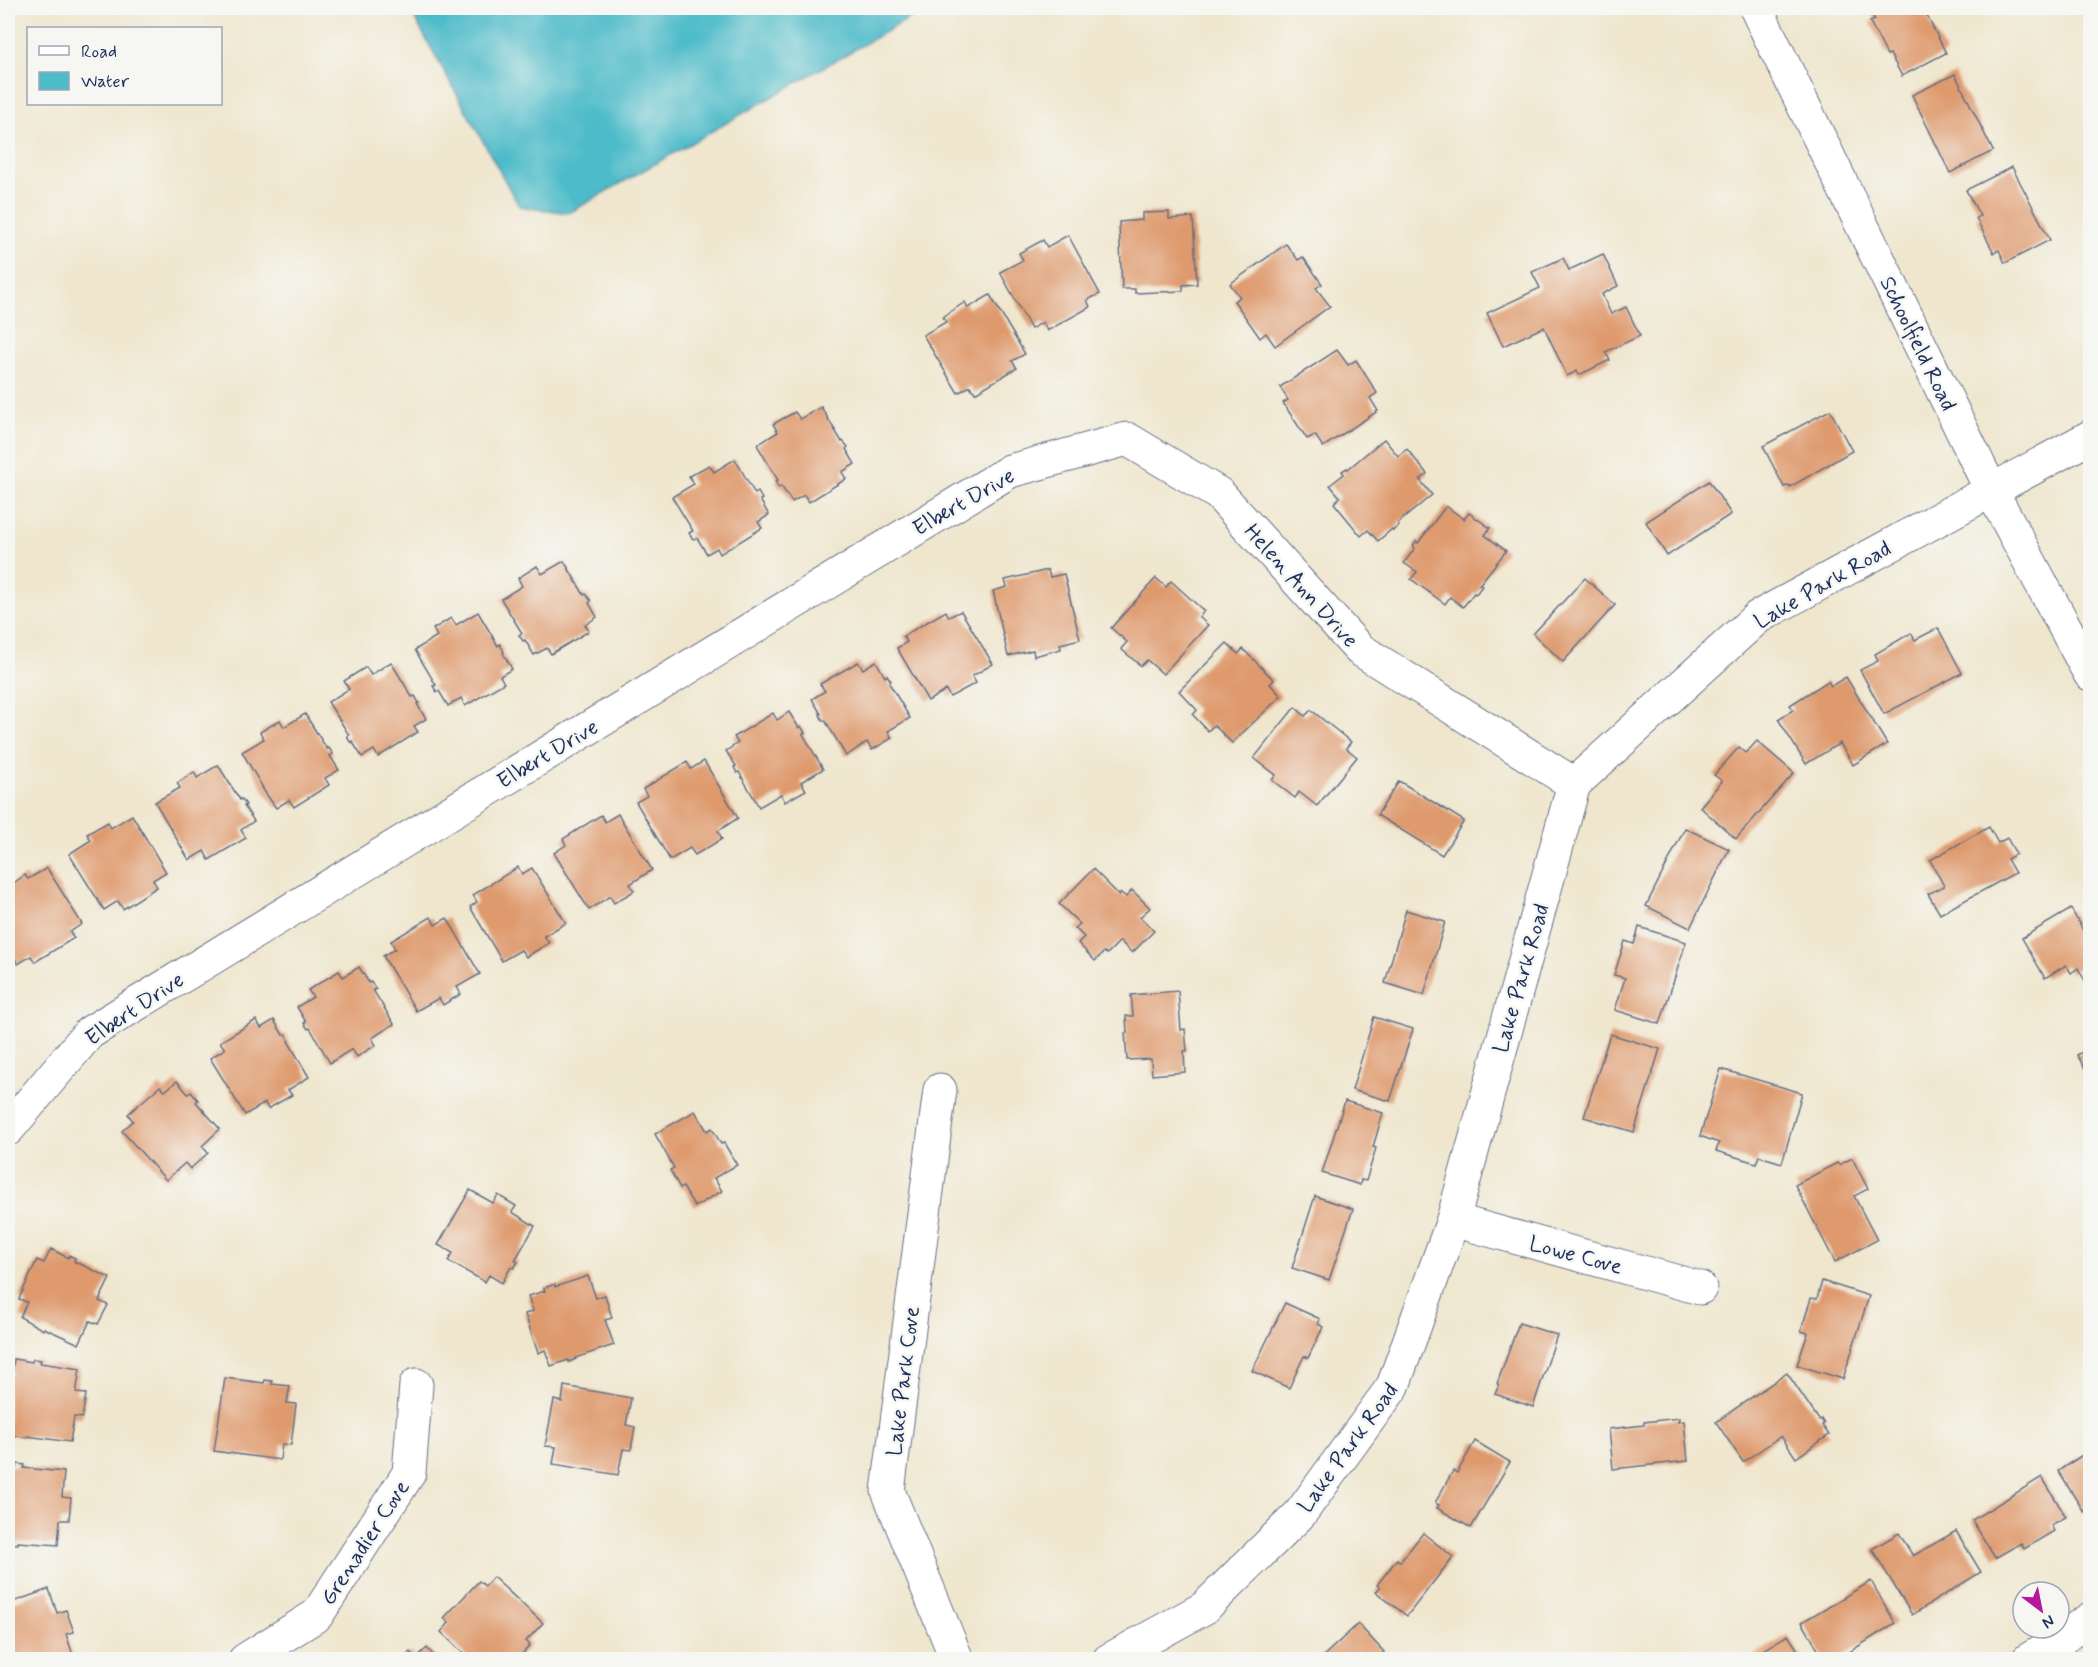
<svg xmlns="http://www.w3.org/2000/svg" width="2098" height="1667" font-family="Mynerve,sans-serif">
  <rect width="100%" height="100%" fill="#f6f6f2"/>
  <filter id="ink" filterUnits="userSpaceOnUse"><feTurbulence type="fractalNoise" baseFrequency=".0167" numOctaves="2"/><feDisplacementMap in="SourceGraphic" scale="12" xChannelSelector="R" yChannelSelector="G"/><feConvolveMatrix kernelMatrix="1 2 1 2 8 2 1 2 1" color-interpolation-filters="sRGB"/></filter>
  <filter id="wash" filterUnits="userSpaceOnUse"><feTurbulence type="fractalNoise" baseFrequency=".008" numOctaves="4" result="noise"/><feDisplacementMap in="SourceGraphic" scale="24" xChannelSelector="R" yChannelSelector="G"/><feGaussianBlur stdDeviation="1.35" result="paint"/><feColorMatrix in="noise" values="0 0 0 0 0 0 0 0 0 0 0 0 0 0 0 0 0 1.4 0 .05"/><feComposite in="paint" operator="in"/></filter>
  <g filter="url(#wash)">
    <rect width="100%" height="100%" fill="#efe6cd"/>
    <!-- water -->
    <polygon fill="#4ebbc9" stroke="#347594" stroke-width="1.5" points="409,8 927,8 569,213 519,206"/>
    <g id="blocks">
      <!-- building -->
      <g fill="#de996c">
        <polygon points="1868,8 1923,8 1946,53 1902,76 1890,54 1887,55 1870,22 1875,20"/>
        <polygon points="1955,74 1993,151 1950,173 1912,95"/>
        <polygon points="2012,167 2050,240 2005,263 1999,250 1994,253 1976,218 1980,216 1966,190"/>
        <polygon points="1169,212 1169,219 1193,217 1197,284 1183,285 1183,291 1135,293 1135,289 1122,289 1119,222 1142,220 1142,213"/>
        <polygon points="1068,235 1100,294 1087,300 1090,307 1047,331 1043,322 1031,329 1000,272 1023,260 1019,253 1043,240 1047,247"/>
        <polygon points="1286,244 1298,260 1303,257 1322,284 1316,288 1330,306 1275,346 1266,333 1260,338 1234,301 1240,297 1230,284"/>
        <polygon points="1603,254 1618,286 1602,294 1611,314 1626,307 1640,336 1605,352 1610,360 1579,375 1577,371 1567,376 1544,327 1503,346 1487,313 1540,288 1532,272 1563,258 1569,270"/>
        <polygon points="990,295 1025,354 1012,361 1017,368 975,393 970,386 958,393 923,335 946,322 943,317 965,302 968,308"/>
        <polygon points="1337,350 1348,365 1356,360 1377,393 1370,398 1378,411 1323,447 1315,435 1307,439 1283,403 1288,400 1280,387"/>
        <polygon points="821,407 842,442 843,441 848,447 846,449 855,464 842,472 846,479 809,502 804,495 792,502 781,486 779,488 775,481 778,480 757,445 778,432 773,424 795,412 800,419"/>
        <polygon points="1830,410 1852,451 1790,487 1789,485 1784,487 1763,446"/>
        <polygon points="1384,439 1398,456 1407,449 1427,474 1420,480 1432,495 1398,523 1399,525 1393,531 1392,529 1378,541 1368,530 1361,536 1334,503 1340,497 1330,485 1344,474 1342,471 1347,468 1348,469"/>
        <polygon points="735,459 755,494 758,492 762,499 760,500 769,515 758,522 762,528 720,554 717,548 707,554 697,538 693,539 689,533 693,531 672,497 694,484 689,476 709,465 714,472"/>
        <polygon points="1709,481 1731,514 1667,556 1646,522"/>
        <polygon points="1446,506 1464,519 1469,513 1490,528 1485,535 1506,551 1479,585 1482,586 1476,594 1474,593 1463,607 1450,597 1445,604 1411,579 1417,572 1404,563 1415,548 1413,547 1416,541 1418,543"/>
        <polygon points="564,561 584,595 586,594 591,601 589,603 597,617 585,625 589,631 551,654 547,648 534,655 525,640 523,641 519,635 522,633 501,599 522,586 518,578 537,566 542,574"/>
        <polygon points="1048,570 1050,577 1064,574 1080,639 1060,644 1061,649 1034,656 1033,650 1008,656 993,591 1007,587 1005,580"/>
        <polygon points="1156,578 1166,587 1171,581 1204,611 1199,617 1208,625 1163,674 1147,660 1141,666 1121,649 1127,642 1111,628"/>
        <polygon points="1585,578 1615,605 1563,662 1533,634"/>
        <polygon points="946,611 949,617 961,611 993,664 972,676 976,683 950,697 946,690 928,701 897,648 907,642 903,636"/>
        <polygon points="478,612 498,646 500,644 504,652 503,653 512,669 500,676 504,683 465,706 461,698 448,706 439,691 437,692 433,686 436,685 415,650 437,636 433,629 451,618 456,625"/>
        <polygon points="1938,628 1962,673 1884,714 1860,670 1878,661 1875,654 1911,633 1915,640"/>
        <polygon points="1227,643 1238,654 1243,649 1274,680 1270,684 1281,696 1232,743 1214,725 1208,731 1193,715 1197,710 1179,691"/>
        <polygon points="876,661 885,677 887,675 891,681 889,683 910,718 888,731 892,738 872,750 867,742 846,756 825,720 823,721 820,715 821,714 812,699 825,691 820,684 858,662 863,669"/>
        <polygon points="391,662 412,697 415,696 419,703 417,704 426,719 414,726 418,732 378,757 374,750 362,757 352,741 350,742 347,736 349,735 328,702 349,689 344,681 366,667 371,675"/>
        <polygon points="1846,677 1887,744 1853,765 1840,743 1806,764 1778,719 1793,710 1790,705 1828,681 1831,686"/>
        <polygon points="1295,707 1305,716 1311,710 1351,742 1346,748 1357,757 1317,806 1299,792 1295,798 1272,780 1276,775 1254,758"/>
        <polygon points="789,712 799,728 801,726 805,733 803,734 823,769 801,782 806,790 785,802 781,794 759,807 739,772 737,773 734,767 736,766 726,751 738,743 734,737 773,713 777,720"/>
        <polygon points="305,714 327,749 329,748 333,754 330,756 339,770 325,778 329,785 294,807 289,800 276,808 262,788 263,788 242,752 264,739 260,732 280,720 284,727"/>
        <polygon points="1757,741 1794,773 1736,839 1700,807 1722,781 1714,775 1739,747 1746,753"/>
        <polygon points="704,761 738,818 718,831 722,839 695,855 690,848 670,860 636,802 647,796 643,789 687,762 691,769"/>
        <polygon points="218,765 240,800 242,799 246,805 244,806 254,821 241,830 246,838 209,860 204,851 189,860 155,802 180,788 177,783 194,772 197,778"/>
        <polygon points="1399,781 1464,821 1442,855 1377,815"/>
        <polygon points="618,814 652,870 630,884 634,891 614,903 610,896 589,910 554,853 566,845 563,839 601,815 605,822"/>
        <polygon points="132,815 166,872 153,880 157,887 123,909 118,901 104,910 69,854 91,840 87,834 108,822 111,828"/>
        <polygon points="1989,827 1998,843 2007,838 2016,854 2007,859 2015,873 1940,914 1928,894 1944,886 1930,860"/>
        <polygon points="1685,828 1729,849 1690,928 1646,906"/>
        <polygon points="518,867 522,874 532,868 566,923 544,936 549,943 526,957 521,950 502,961 470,907 477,902 473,895"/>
        <polygon points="47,868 82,924 70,932 74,938 35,962 31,956 18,964 8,947 8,887 25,875 28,879"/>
        <polygon points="1093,869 1119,895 1121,893 1126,897 1132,890 1150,908 1140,917 1154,931 1132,953 1120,941 1107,954 1104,952 1095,961 1078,943 1084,937 1075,928 1080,924 1059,904"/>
        <polygon points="2071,909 2090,943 2090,990 2078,968 2071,973 2066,965 2045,978 2022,938"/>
        <polygon points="1406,910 1445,922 1424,995 1385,983"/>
        <polygon points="431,917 435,925 447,918 480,974 457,987 461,994 443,1005 439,998 416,1011 383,956 395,949 391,941"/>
        <polygon points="1639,927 1686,942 1660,1024 1615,1010 1625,978 1614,975 1625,941 1634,944"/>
        <polygon points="359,967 369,983 371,982 376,989 373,990 394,1024 372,1038 376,1045 357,1057 352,1049 330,1063 310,1028 308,1029 304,1023 306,1022 297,1007 313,997 308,990 339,971 343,977"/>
        <polygon points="1178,991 1181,1030 1185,1029 1187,1051 1184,1051 1185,1072 1152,1075 1151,1059 1127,1060 1125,1033 1127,1033 1126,1016 1133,1016 1131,995"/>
        <polygon points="1374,1017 1413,1029 1390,1101 1352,1090"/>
        <polygon points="256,1020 261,1028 274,1020 283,1035 286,1034 289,1040 288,1041 309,1077 288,1090 292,1095 268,1109 265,1103 245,1115 210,1058 225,1049 220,1042"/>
        <polygon points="1610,1034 1660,1049 1634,1132 1584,1117"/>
        <polygon points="2090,1047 2090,1077 2077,1055"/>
        <polygon points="1721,1069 1802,1093 1782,1163 1759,1156 1756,1163 1716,1151 1719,1143 1700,1136"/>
        <polygon points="177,1081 188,1094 191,1092 198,1100 196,1102 220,1129 202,1146 208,1153 190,1169 185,1163 166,1180 122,1131 133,1121 128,1114 160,1086 165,1091"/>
        <polygon points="1345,1101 1383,1113 1373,1147 1376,1148 1366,1181 1361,1180 1360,1185 1322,1173"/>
        <polygon points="695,1111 707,1131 712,1128 721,1144 724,1143 737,1165 714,1178 722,1191 695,1207 683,1187 680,1188 670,1170 674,1168 655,1134"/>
        <polygon points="1852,1158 1868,1189 1854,1196 1877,1240 1835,1262 1795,1185 1837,1163 1839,1165"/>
        <polygon points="470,1190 493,1203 498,1195 516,1206 512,1212 535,1226 515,1260 518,1262 514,1268 511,1267 502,1283 489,1275 485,1282 448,1261 453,1253 438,1245"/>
        <polygon points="1315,1196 1353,1209 1329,1280 1292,1268"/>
        <polygon points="51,1249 68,1258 69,1255 75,1258 74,1261 110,1278 99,1301 108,1305 98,1324 90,1321 79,1344 44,1328 43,1330 20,1317 27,1302 19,1299 37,1260 44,1263"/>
        <polygon points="588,1276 596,1298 605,1295 612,1318 605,1320 614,1345 575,1358 576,1359 569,1362 568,1360 551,1366 545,1350 538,1353 525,1314 533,1311 528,1296 545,1291 544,1288 555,1284 555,1287"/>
        <polygon points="1822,1281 1869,1296 1843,1379 1797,1365 1808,1333 1801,1331 1811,1298 1817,1299"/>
        <polygon points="1285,1303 1320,1319 1318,1324 1323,1327 1308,1358 1304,1356 1289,1388 1252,1371"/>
        <polygon points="1519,1323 1557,1335 1533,1407 1495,1394 1499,1385 1497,1384"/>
        <polygon points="14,1359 32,1362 33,1359 41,1360 40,1363 80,1369 76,1393 86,1394 82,1418 74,1417 70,1442 27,1436 27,1438 8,1434 8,1374 12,1375"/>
        <polygon points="1787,1373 1819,1420 1821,1419 1824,1424 1822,1425 1829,1435 1796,1458 1781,1436 1743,1462 1716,1422"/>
        <polygon points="225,1378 264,1383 265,1380 272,1381 272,1384 290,1386 287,1403 296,1404 291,1445 282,1444 280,1460 214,1451"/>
        <polygon points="564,1386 631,1398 626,1425 635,1427 631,1450 623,1449 618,1475 553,1464 556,1447 545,1446 554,1400 562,1402"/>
        <polygon points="1679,1418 1678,1422 1684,1421 1688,1461 1613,1469 1609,1429 1644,1425 1644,1422"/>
        <polygon points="1475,1441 1510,1462 1471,1528 1437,1508 1439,1505 1435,1503 1453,1471 1457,1473"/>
        <polygon points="2090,1450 2090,1508 2084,1512 2058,1471"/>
        <polygon points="17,1464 25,1465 24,1468 64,1472 62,1497 71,1498 69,1520 60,1520 58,1545 18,1542 18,1544 8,1543 8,1466 17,1467"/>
        <polygon points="2042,1477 2066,1517 2051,1525 2054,1531 2024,1549 2021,1543 1995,1558 1972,1520"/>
        <polygon points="1956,1531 1981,1572 1912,1615 1872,1549 1899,1533 1913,1556"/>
        <polygon points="1423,1533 1453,1557 1407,1616 1376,1592 1380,1587 1377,1585 1397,1559 1400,1562"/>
        <polygon points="493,1577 543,1623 526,1641 530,1645 517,1660 470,1660 441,1632 449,1623 444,1618 479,1581 485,1586"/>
        <polygon points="1871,1581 1895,1623 1837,1660 1824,1660 1802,1622"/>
        <polygon points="49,1589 57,1613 66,1610 74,1632 66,1634 74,1658 8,1660 8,1601 10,1601 10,1603"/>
        <polygon points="1358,1624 1384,1652 1375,1660 1319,1660"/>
        <polygon points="1788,1635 1804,1660 1746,1660"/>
        <polygon points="427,1648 438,1660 402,1660 410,1652 416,1658"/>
      </g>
    </g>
  </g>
  <g filter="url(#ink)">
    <use href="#blocks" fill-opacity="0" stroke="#656f85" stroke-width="1.5"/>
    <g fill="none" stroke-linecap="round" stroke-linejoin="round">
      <defs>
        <g id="minor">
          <polyline points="1756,8 1991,490 2090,674"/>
          <polyline points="940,1090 888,1491 957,1660"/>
          <polyline points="8,1129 89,1033 1010,471 1127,439 1219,494 1359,649 1574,784"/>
          <polyline points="1453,1220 1700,1288"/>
          <polyline points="245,1660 317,1615 409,1473 416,1385"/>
          <polyline points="1109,1660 1204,1608 1300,1514 1393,1386 1453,1220 1574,784 1758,617 2090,437"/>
          <polyline points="2028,1660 2053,1645 2090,1619"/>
        </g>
      </defs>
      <!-- minor casing -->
      <use href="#minor" stroke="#656f85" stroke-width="35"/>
      <!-- minor -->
      <use href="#minor" stroke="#fff" stroke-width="33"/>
    </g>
  </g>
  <g text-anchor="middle" stroke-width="5" stroke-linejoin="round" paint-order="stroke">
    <!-- street labels -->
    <g font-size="22" fill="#1b2f5e" stroke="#f6f6f2">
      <text transform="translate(1919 343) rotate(64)" y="8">Schoolfield Road</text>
      <text transform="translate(963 501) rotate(-30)" y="8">Elbert Drive</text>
      <text transform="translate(1822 584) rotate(-30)" y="8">Lake Park Road</text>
      <text transform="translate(1302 585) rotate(48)" y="8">Helen Ann Drive</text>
      <text transform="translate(547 753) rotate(-31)" y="8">Elbert Drive</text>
      <text transform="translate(1520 978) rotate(-74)" y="8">Lake Park Road</text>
      <text transform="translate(134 1008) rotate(-34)" y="8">Elbert Drive</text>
      <text transform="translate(1576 1254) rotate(15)" y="8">Lowe Cove</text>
      <text transform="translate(902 1381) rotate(-83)" y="8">Lake Park Cove</text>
      <text transform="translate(1347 1447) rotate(-54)" y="8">Lake Park Road</text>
      <text transform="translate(364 1542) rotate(-57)" y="8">Grenadier Cove</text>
    </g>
  </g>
  <!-- margin -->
  <rect width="2098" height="1667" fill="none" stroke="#f6f6f2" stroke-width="30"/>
  <!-- legend -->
  <rect x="27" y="27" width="195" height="78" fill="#f6f6f2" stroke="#9ea6b7" stroke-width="1.5"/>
  <rect x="39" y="46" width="30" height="9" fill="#ffffff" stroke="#9ea6b7" stroke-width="1.5"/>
  <text x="81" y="57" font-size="18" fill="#1b2f5e">Road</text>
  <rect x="39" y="72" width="30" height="18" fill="#4ebbc9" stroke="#9ea6b7" stroke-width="1.5"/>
  <text x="81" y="87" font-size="18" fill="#1b2f5e">Water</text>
  <!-- north arrow -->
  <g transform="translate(2041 1610) rotate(148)"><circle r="28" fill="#f6f6f2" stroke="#9ea6b7" stroke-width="1.5"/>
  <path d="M0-4.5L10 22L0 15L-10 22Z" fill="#b5179e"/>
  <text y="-9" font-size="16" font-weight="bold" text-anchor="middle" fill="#1b2f5e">N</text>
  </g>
</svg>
